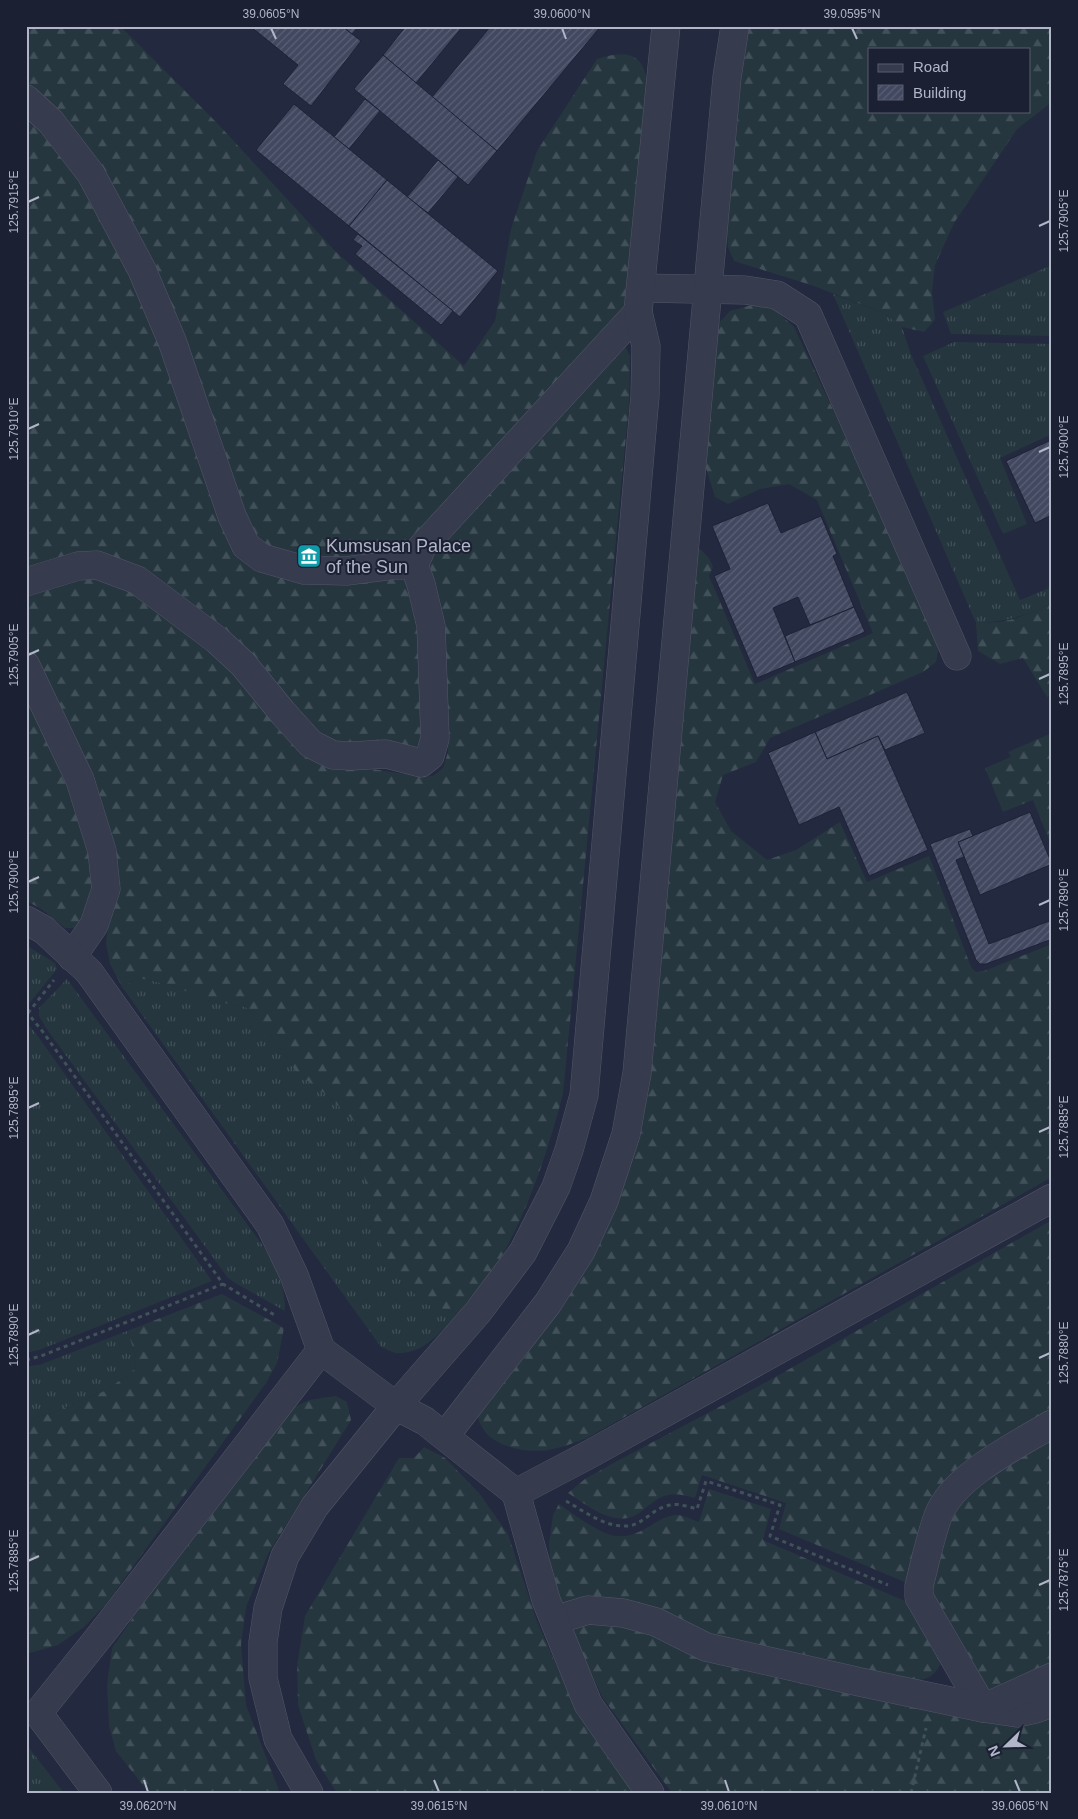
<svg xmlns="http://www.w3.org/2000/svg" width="1078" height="1819" font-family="Helvetica,sans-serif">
  <defs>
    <pattern id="grass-tufts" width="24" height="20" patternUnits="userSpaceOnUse" patternTransform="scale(1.25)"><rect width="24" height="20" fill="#25363f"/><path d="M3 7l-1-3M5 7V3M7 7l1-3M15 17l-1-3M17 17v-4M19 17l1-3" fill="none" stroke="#425159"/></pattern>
    <pattern id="forest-firs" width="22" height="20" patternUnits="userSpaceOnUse" patternTransform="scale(1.25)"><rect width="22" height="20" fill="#25363f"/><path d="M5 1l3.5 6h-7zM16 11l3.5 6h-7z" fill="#425159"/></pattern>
    <pattern id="building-hatch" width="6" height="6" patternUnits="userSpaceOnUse" patternTransform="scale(1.25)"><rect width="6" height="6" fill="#414860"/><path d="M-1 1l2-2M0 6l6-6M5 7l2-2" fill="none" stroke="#5a6075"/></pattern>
  </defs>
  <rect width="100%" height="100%" fill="#23293e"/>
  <!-- grass -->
  <g fill="url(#grass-tufts)">
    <polygon points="1052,265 1052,336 951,334 943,312"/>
    <path d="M833 294 884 313 902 327 910 352 1020 600 1052 587V604C1022 616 1008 622 976 623Z"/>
    <polygon points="954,342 1052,344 1052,434 1000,458 1027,524 1003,534 923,356"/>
    <polygon points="26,945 55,963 57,969 28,1005 26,1003"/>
    <path d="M139 978 171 985 207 1000 246 1007 273 1039 297 1073 328 1096 355 1122 361 1164 422 1303 458 1313C442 1330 425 1353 400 1353 394 1354 387 1349 381 1347L122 987Z"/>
    <path d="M67 979 261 1243C275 1265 285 1284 285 1311L235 1283 228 1278 46 1028 39 1016V1008Z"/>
    <polygon points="26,1022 37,1035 212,1281 39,1350 26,1353"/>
    <polygon points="127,1331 134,1350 136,1368 107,1390 52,1413 26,1420 26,1367 42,1364"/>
    <polygon points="26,1744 64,1793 26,1793"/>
  </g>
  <!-- forest -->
  <g fill="url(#forest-firs)" fill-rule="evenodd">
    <path d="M26 26H120L217 123 335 251 464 366 495 321 511 229 537 151 597 59C622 52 640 49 647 79L624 309 407 555 391 557 302 558 254 541 180 337 30 89 26 75Z"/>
    <path d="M746 26H1052V102L1017 129 954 223 935 265 932 292 935 320 924 332 902 327 884 313 811 285 734 261 728 247 727 233ZM869 49H1029V111H869Z"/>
    <polygon points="26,111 86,178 135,273 240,552 406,579 418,628 424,748 336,748 138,573 26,575"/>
    <path d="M752 305 774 309 794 327 855 456 934 636 938 651 936 662 923 672 770 738 756 762 723 775 715 802 731 831 767 860 796 850 840 822 867 882 929 856 971 967 976 972 984 971 1052 944V1177L587 1438C576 1442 564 1447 553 1449 532 1454 501 1449 486 1433 481 1427 478 1419 476 1412L612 1206 698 547 709 558 713 567 709 576 755 684 873 633 817 500 789 484 760 489 728 504 715 497 704 462 718 324 730 311Z"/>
    <path d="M622 340 630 356 629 404 563 1094C549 1146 533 1197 508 1245 495 1270 476 1292 458 1313L422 1303 382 1254 361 1164 355 1122 328 1096 297 1073 273 1039 246 1007 207 1000 171 985 139 978 122 987 110 964 106 942 110 917 87 775 26 642V592L77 575 113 579 207 641 271 715 366 768 398 773 433 776 443 768 448 752 442 623 429 560Z"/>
    <polygon points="1052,604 1052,695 1047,697 1023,658 1000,664 978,651 976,623 999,622 1014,619"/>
    <polygon points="26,688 72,783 92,851 95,888 81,925 73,928 65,928 40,908 26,901"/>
    <polygon points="1052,733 1052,847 1033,800 1003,812 985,768 1011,757 1008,752"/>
    <path d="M1052 1220V1412L993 1448 907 1583 779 1529 786 1503 702 1475 695 1498C686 1496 676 1493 668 1495 652 1498 643 1515 628 1518 606 1522 584 1503 568 1493L585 1479 617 1461 770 1380Z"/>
    <polygon points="222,1294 284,1328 277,1363 266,1383 106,1604 84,1627 58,1645 26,1654 26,1420 52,1413 107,1390 136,1368 134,1350 127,1331"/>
    <polygon points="336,1396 347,1402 351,1420 268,1554 246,1607 241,1644 246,1705 280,1793 149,1793 116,1751 109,1726 107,1685 112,1648 150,1593 286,1411 309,1400"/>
    <polygon points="1052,1435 1052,1665 989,1689 982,1685 930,1591 930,1581 957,1498"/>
    <polygon points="424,1447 445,1458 479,1493 508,1534 537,1621 578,1715 633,1793 337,1793 316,1760 298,1705 297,1666 305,1616 399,1458 414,1458"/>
    <path d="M709 1489 771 1509 763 1540 912 1604 942 1660C935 1677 929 1678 913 1682L561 1608 551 1578 549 1544 553 1515 559 1504C574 1514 599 1534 616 1536 642 1539 657 1515 677 1515 684 1515 692 1520 699 1522Z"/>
    <polygon points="622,1621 1052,1716 1052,1793 672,1793 603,1698 569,1626"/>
  </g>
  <!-- building -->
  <g fill="url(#building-hatch)" stroke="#1e2235">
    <polygon points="250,26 342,26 361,41 311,106 283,84 298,65"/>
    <polygon points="342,26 359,26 352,34"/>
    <polygon points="406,26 463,26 416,83 383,55"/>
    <polygon points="491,26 601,26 497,151 432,97"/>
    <polygon points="383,55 497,151 468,185 354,89"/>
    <polygon points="365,99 380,111 349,149 334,137"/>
    <polygon points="294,104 387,180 349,226 256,150"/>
    <polygon points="438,160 458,177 428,213 407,197"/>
    <polygon points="387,180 498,271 460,317 349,226"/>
    <polygon points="358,234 453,311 441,325 355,254 362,246 353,240"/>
    <polygon points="1051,440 1052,515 1035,523 1006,461"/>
    <polygon points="768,503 781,533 821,516 837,554 833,556 854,607 810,625 798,597 773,608 795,662 757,678 714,576 730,569 712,526"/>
    <polygon points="854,607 865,632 795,662 785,636"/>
    <polygon points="907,692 925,733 885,750 878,736 827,759 815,732"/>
    <polygon points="815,732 827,759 878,736 928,850 869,876 839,807 799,825 768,753"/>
    <polygon points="1030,812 1052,864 980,895 958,842"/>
    <polygon points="970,829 973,836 958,842 964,857 956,860 989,944 1052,920 1052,939 986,964 980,964 976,960 930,844"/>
  </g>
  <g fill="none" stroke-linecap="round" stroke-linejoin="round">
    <defs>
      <g id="minor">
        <polyline points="26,99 51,122 91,174 142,270 172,341 232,516 246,546 262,558 304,570 346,571 394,565 414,565 421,584 431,626 435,738 430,756 421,763 386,754 351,756 333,755 311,744 283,713 243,664 217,640 137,580 97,565 78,566 26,582"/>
        <polyline points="641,288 745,290 777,295 808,315 957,656"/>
        <polyline points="414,565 422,547 638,312"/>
        <polyline points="26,666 80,780 102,851 106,889 94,925 72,957"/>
        <polyline points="26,920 44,930 89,972 270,1225 294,1275 321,1350 396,1406 425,1421 516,1493"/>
        <path d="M1052 1424C1017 1445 953 1476 938 1516 930 1538 925 1563 919 1586V1597L983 1708 1017 1713 1035 1709 1052 1703"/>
        <polyline points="445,1436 548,1303 581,1251 604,1201 626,1134 637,1073 727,77 735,26"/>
        <polyline points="555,1620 588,1610 623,1613 656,1622 706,1647 860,1682 983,1708 1052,1677"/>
        <polyline points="98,1793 38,1713 103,1632 321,1350"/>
        <polyline points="309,1793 278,1739 263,1678 263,1642 268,1608 285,1556 315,1506 396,1406 478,1312 523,1252 556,1187 569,1150 584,1095 645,396 646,346 638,312 666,26"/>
        <polyline points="650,1793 588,1704 546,1600 516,1493 590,1454 1052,1198"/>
      </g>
    </defs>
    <!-- minor casing -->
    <use href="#minor" stroke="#525669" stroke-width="29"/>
    <!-- path -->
    <g stroke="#405259" stroke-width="3" stroke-dasharray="4 4" stroke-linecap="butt">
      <polyline points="26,1011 43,1032 223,1284 276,1316"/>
      <polyline points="28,1013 54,980"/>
      <polyline points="26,1360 41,1356 223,1284"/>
      <path d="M566 1501C584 1511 604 1527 626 1526 643 1526 653 1507 671 1505 679 1503 689 1507 697 1509L706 1481 780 1505 770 1536 888 1585"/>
      <polyline points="911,1793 926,1728"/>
    </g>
    <!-- minor -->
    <use href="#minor" stroke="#373b4e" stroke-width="28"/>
  </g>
  <!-- ticks -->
  <path fill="none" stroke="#b2b6c9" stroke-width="2" d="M271 28 276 39M562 28 566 39M852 28 857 39M28 202 39 197M1039 226 1050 221M28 429 39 424M1039 452 1050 447M28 655 39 650M1039 679 1050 674M28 882 39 877M1039 905 1050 900M28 1108 39 1103M1039 1132 1050 1127M28 1335 39 1330M1039 1358 1050 1353M28 1561 39 1556M1039 1585 1050 1580M144 1780 148 1792M434 1780 439 1792M725 1780 729 1792M1015 1780 1020 1792"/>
  <!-- icons -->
  <defs>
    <symbol id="museum-square" viewBox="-11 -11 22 22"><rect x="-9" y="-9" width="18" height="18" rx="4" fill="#0f9aa8" stroke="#1c2033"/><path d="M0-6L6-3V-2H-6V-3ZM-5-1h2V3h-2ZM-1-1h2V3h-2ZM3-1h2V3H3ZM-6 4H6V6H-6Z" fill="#fff"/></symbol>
  </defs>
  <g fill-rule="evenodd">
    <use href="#museum-square" x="295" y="542" width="28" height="28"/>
  </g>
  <g text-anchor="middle" stroke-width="4" stroke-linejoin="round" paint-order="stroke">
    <!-- poi labels -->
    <g font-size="18" fill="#b2b6c9" stroke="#1c2033" text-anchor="start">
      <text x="326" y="552">Kumsusan Palace<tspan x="326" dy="21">of the Sun</tspan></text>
    </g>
  </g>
  <!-- border -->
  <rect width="1078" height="1819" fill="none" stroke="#1c2033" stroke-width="55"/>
  <!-- legend -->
  <rect x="868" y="48" width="162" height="65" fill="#1c2033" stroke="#585c6f"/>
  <rect x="878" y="64" width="25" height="8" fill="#373b4e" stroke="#585c6f"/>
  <text x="913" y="72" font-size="15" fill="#b2b6c9">Road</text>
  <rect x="878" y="85" width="25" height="15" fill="url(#building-hatch)" stroke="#585c6f"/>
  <text x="913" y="98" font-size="15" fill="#b2b6c9">Building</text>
  <!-- north arrow -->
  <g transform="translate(1006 1746) rotate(247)" stroke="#1c2033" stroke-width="4" paint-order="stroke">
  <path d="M0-4L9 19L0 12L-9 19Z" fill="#b2b6c9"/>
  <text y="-8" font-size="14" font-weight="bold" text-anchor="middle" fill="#b2b6c9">N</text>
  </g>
  <rect x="28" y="28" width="1022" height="1764" fill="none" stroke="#b2b6c9" stroke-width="2"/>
  <g font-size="12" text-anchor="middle" fill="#b2b6c9">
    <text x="271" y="18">39.0605°N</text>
    <text x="562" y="18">39.0600°N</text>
    <text x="852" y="18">39.0595°N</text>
    <text transform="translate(14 202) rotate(-90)" y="4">125.7915°E</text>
    <text transform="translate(1064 221) rotate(-90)" y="4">125.7905°E</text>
    <text transform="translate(14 429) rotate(-90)" y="4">125.7910°E</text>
    <text transform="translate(1064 447) rotate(-90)" y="4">125.7900°E</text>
    <text transform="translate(14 655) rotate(-90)" y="4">125.7905°E</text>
    <text transform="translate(1064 674) rotate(-90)" y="4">125.7895°E</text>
    <text transform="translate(14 882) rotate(-90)" y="4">125.7900°E</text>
    <text transform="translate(1064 900) rotate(-90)" y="4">125.7890°E</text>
    <text transform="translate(14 1108) rotate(-90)" y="4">125.7895°E</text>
    <text transform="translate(1064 1127) rotate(-90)" y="4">125.7885°E</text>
    <text transform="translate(14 1335) rotate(-90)" y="4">125.7890°E</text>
    <text transform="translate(1064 1353) rotate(-90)" y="4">125.7880°E</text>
    <text transform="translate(14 1561) rotate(-90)" y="4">125.7885°E</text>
    <text transform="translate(1064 1580) rotate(-90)" y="4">125.7875°E</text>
    <text x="148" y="1810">39.0620°N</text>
    <text x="439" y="1810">39.0615°N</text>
    <text x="729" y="1810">39.0610°N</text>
    <text x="1020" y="1810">39.0605°N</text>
  </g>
</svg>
